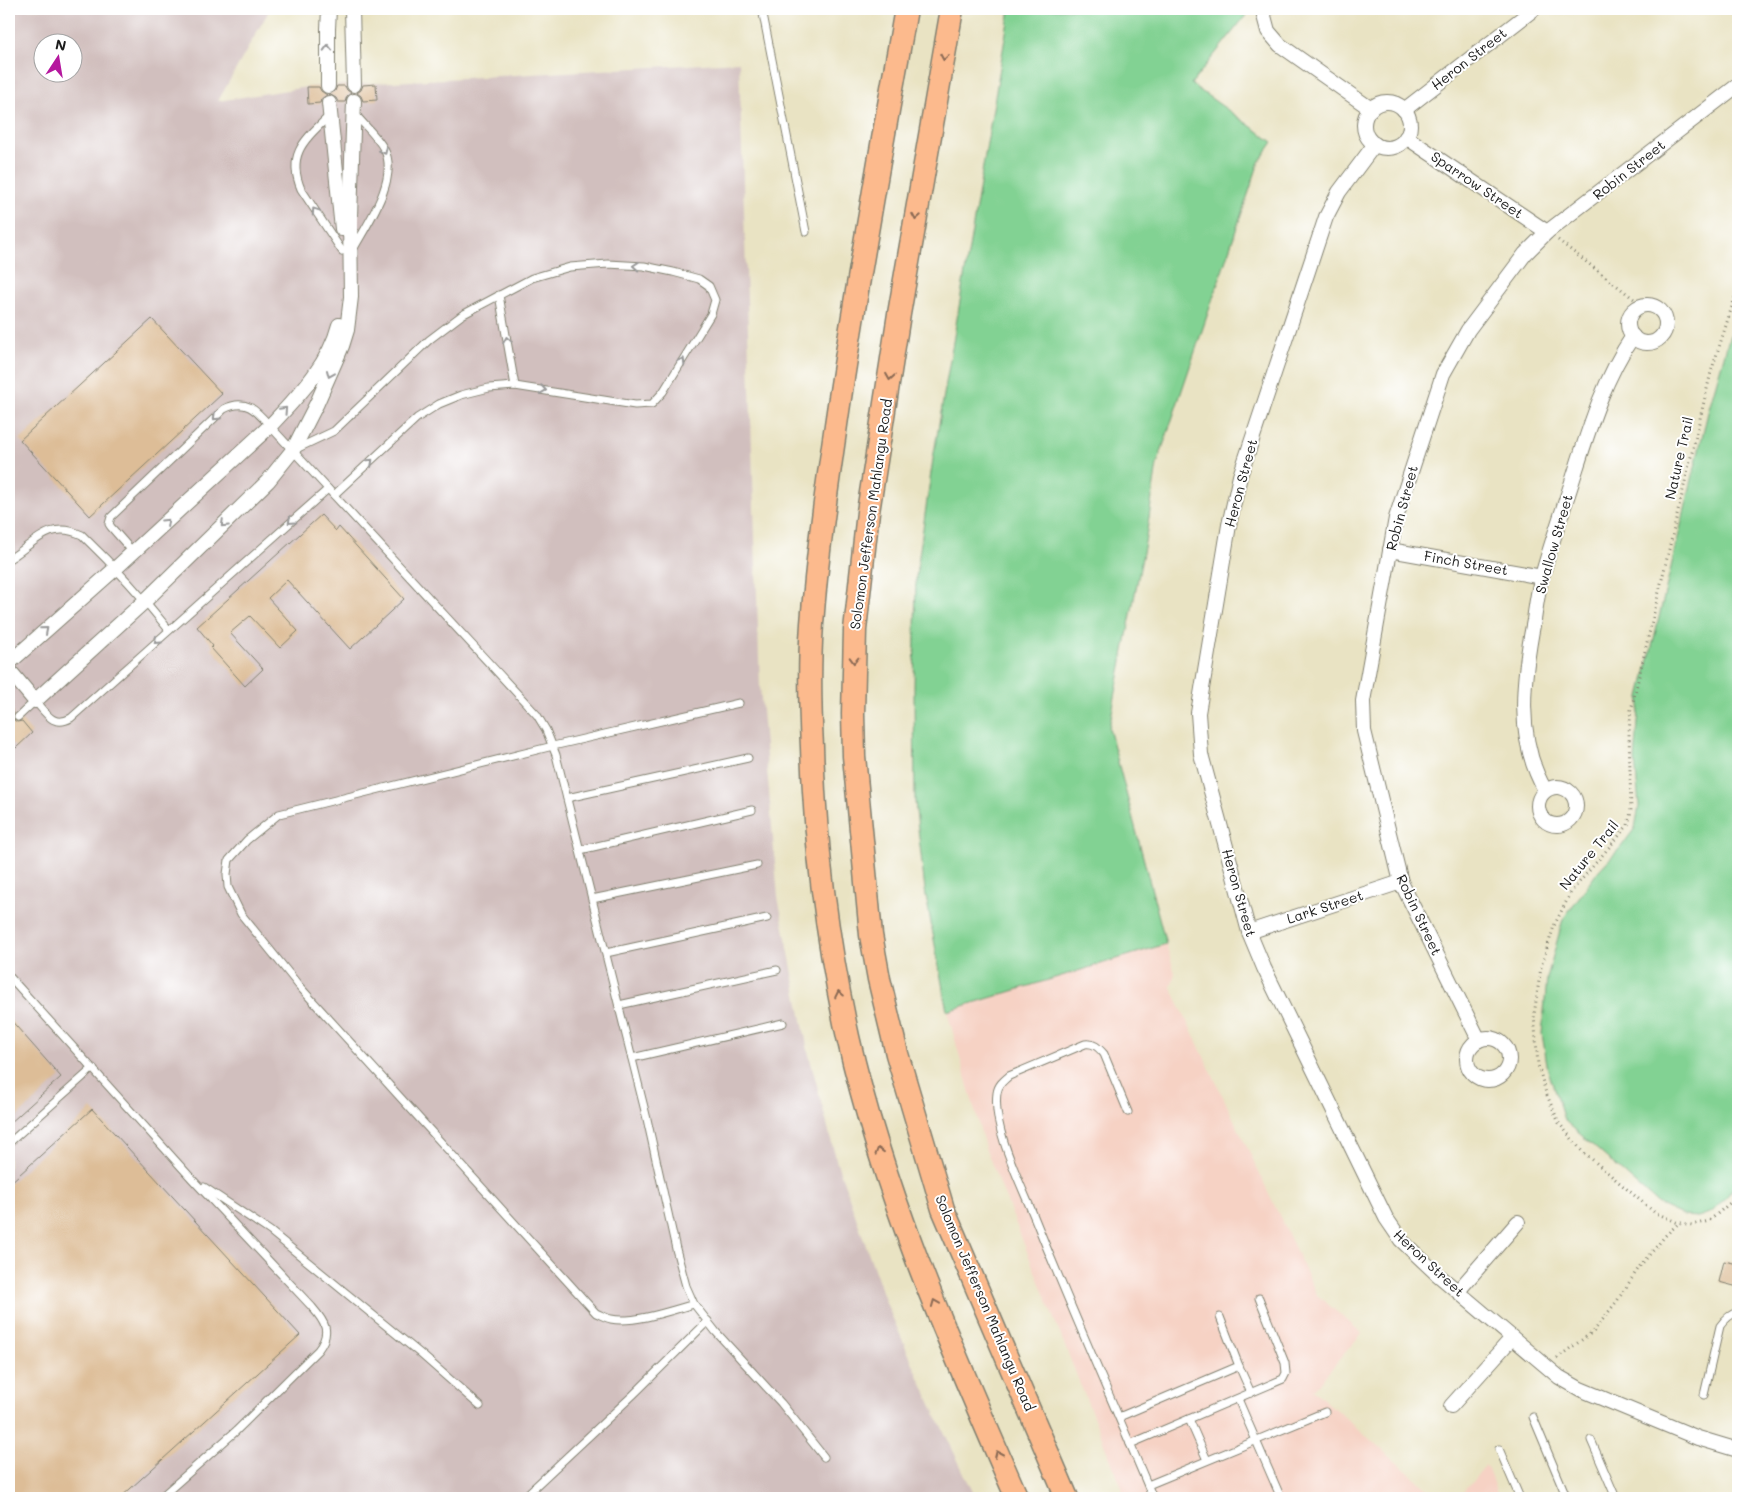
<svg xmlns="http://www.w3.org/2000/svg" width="1747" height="1507" font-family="Mali,sans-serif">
  <rect width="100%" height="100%" fill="#fff"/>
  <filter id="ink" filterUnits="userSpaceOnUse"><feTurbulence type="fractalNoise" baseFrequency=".02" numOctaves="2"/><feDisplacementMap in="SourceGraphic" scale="10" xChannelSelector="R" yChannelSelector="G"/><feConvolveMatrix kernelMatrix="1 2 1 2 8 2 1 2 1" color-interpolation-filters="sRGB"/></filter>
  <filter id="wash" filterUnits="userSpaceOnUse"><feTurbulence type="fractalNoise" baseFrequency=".0096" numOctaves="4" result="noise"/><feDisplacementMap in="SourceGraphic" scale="20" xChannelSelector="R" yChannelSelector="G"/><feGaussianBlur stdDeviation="1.12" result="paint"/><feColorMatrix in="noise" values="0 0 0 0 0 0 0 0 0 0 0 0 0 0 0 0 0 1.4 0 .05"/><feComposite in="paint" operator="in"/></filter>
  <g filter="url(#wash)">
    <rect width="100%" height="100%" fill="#e9e3c3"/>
    <!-- built -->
    <g fill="#f6d2c4">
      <polygon points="1166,944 1175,973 1171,987 1317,1295 1362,1333 1313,1390 1438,1498 1126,1498 985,1147 947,1011"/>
      <polygon points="1486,1465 1499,1498 1458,1498"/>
    </g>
    <!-- industrial -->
    <path fill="#d1bfbe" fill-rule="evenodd" d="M9 9H270L218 101 307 87 739 62 760 687 778 897 808 1051 837 1163 886 1303 934 1411 976 1498H9ZM42 42H72V72H42Z"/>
    <!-- green -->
    <g fill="#82d293" stroke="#4f7758">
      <polygon points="1010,9 1251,9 1191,84 1273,142 1259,162 1157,464 1146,537 1109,728 1166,944 947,1011 925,890 915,802 914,690 916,577 933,459"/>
      <polygon points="1738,307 1738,1184 1712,1212 1698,1217 1684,1216 1660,1205 1564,1120 1548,1070 1542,1034 1547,978 1563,919 1599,870 1621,847 1635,828 1639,806 1635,760 1640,697 1709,408"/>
    </g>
    <g id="blocks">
      <!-- building -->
      <g fill="#ddbd97">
        <polygon points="376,84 377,100 363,101 361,96 357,93 361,90 363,85"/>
        <polygon points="337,86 345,86 347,90 351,93 347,96 345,102 338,102 336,98 329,94 335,91"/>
        <polygon points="307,87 319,87 321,91 327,95 321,99 320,103 308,104"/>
        <polygon points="152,319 222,394 90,516 20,440"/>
        <polygon points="321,515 336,531 339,527 404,599 350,649 287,580 268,598 298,631 280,648 250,616 230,633 263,669 245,686 211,648 213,646 197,627"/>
        <polygon points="9,707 14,713 13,716 14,720 17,722 22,721 32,733 16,748 9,740"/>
        <polygon points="9,1018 61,1077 9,1124"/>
        <polygon points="92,1109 300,1335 120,1498 9,1498 9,1184"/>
        <polygon points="1724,1261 1738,1264 1738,1287 1719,1282"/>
      </g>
    </g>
  </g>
  <g filter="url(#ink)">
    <use href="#blocks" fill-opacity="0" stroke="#828070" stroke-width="1"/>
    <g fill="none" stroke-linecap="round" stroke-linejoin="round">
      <defs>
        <g id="lane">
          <polyline points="762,9 806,232"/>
          <path d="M330 115C306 139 286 153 301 189L342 251"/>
          <path d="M353 250C367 224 400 178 384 149 377 136 364 125 354 113"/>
          <polyline points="499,295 515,386"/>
          <polyline points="296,449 334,431 429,340 462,315 532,278 570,267 608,264 644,266 673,272 699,279 709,286 715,300 711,314 663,392 652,404 635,405 515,386 489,388 461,395 439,404 417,418 334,495"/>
          <path d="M133 552 111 527 109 524 111 517 224 409C246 398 256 410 270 426L537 715 546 730 556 755 647 1119 676 1249 686 1286 694 1304 716 1332 781 1403 824 1457"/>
          <path d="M9 559C34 544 49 519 82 535 113 565 142 596 169 630"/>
          <path d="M18 717 35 701C46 713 53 728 71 718L328 489"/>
          <polyline points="567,798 748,758"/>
          <polyline points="580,850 752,810"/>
          <polyline points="592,899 757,865"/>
          <polyline points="606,953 767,918"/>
          <path d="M9 976 193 1180 312 1307C325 1322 332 1332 318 1350L236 1431 160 1498"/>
          <polyline points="619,1005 777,970"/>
          <polyline points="632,1058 783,1023"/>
          <path d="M1128 1112 1104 1054C1098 1047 1094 1043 1085 1044L1009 1076C1003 1081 998 1085 997 1093 992 1129 1022 1186 1035 1219 1073 1313 1114 1405 1153 1498"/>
          <polyline points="9,1143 93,1068"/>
          <polyline points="204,1187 270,1231 422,1355 480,1406"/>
          <path d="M694 1304C673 1310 633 1324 611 1319 606 1318 601 1315 596 1313L300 987 241 914 228 887 227 874 229 860 247 840 279 814 553 746 739 703"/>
          <polyline points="1239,1366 1251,1393"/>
          <path d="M1704 1395 1720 1326C1725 1319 1730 1314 1738 1312"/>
          <polyline points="1238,1399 1281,1498"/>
          <polyline points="1119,1417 1239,1366 1220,1317"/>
          <polyline points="1533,1417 1567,1498"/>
          <polyline points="1189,1419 1207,1460"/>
          <polyline points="1591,1440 1616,1498"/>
          <polyline points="1130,1444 1283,1379 1286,1373 1285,1363 1259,1298"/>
          <polyline points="1499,1449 1520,1498"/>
          <polyline points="1148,1485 1325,1412"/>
          <polyline points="523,1498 633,1395 708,1321"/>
        </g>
        <g id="street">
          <polyline points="352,9 354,85"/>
          <polyline points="1265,9 1264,16 1268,31 1280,45 1371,109"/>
          <polyline points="328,86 328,29 329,9"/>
          <circle cx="1387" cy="125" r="23"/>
          <polyline points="329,103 342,229"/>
          <polyline points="1404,110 1534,9"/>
          <polyline points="1406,137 1547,232"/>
          <polyline points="1375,144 1339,192 1326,217 1240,476 1229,525 1198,713 1201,754 1249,932 1264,968 1386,1218 1401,1240 1437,1274 1559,1377 1580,1389 1698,1438 1738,1450"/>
          <circle cx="1647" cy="324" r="19"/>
          <polyline points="1390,550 1542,577"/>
          <path d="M9 663 116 568 270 426C298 396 329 365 339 325"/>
          <polyline points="9,670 35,701 146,600 268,481 293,450 317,403 342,346 347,330 351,297 350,217 354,101"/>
          <circle cx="1557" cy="806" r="19"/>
          <path d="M1545 790C1515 738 1523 677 1534 620 1536 606 1538 590 1542 576 1551 544 1562 513 1572 482 1588 432 1603 380 1633 336"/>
          <polyline points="1249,932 1401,882"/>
          <circle cx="1488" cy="1059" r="21"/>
          <polyline points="1479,1040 1401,882 1364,731 1363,701 1396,518 1443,374 1468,330 1525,254 1547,232 1738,85"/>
          <polyline points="1458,1291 1518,1222"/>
          <polyline points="1451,1406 1512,1338"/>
        </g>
        <g id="primary">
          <path d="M906 9C882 145 857 281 837 418 827 487 817 555 812 624 809 665 810 707 812 747 815 845 827 941 848 1037 884 1197 952 1349 1017 1498"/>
          <polyline points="952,9 899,314 868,512 855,630 853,714 854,756 871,935 879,979 897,1054 943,1209 1067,1498"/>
        </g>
      </defs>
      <!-- lane casing -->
      <use href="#lane" stroke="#828070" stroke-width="9"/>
      <!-- street casing -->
      <use href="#street" stroke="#828070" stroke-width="16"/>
      <!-- primary casing -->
      <use href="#primary" stroke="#828070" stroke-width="25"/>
      <!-- path -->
      <g stroke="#828070" stroke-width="3" stroke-dasharray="1 4" stroke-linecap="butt">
        <polyline points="1558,240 1643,306"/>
        <polyline points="1738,288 1711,372 1631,710 1629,732 1631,812 1628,825 1571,892 1554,926 1541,967 1534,1015 1538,1065 1546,1093 1559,1123 1581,1150 1654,1212 1676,1222 1692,1225 1709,1221 1738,1196"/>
        <polyline points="1557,1358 1594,1331 1617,1301 1640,1266 1666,1235 1679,1223"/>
      </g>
      <!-- lane -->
      <use href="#lane" stroke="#fff" stroke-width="7"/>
      <!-- street -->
      <use href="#street" stroke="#fff" stroke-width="14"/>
      <!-- primary -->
      <use href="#primary" stroke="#fcba8d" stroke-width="22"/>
    </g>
    <!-- one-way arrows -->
    <defs><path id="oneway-chevron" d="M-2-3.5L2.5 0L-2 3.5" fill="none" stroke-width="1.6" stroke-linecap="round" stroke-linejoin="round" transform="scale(1.25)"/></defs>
    <g stroke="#999">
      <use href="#oneway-chevron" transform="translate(328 48) rotate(-91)"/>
      <use href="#oneway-chevron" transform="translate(384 151) rotate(65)"/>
      <use href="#oneway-chevron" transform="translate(315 211) rotate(-124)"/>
      <use href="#oneway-chevron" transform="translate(636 266) rotate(-176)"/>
      <use href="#oneway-chevron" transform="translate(507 340) rotate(-100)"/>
      <use href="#oneway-chevron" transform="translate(682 361) rotate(-59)"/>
      <use href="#oneway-chevron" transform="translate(330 374) rotate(113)"/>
      <use href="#oneway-chevron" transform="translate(543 390) rotate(9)"/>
      <use href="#oneway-chevron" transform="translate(284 410) rotate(-47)"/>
      <use href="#oneway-chevron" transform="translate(216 417) rotate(136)"/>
      <use href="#oneway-chevron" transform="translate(370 462) rotate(-43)"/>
      <use href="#oneway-chevron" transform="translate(291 521) rotate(138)"/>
      <use href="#oneway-chevron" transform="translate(166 522) rotate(-43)"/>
      <use href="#oneway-chevron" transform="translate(224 524) rotate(136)"/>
      <use href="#oneway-chevron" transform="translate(45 630) rotate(-41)"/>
      <use href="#oneway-chevron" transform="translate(157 641) rotate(138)"/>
    </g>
    <g stroke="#8c6b54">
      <use href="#oneway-chevron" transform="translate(944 57) rotate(100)"/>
      <use href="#oneway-chevron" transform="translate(916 217) rotate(100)"/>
      <use href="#oneway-chevron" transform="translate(890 377) rotate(99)"/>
      <use href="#oneway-chevron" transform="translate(854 660) rotate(92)"/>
      <use href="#oneway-chevron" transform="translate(839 994) rotate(-102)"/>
      <use href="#oneway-chevron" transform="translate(879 1151) rotate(-107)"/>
      <use href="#oneway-chevron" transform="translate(935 1303) rotate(-112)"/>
      <use href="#oneway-chevron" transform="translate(998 1454) rotate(-114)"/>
    </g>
  </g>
  <g text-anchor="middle" stroke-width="4" stroke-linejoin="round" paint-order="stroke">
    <!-- street labels -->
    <g font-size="14" fill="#1c1c1c" stroke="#fff">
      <text transform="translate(1469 59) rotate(-38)" y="5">Heron Street</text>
      <text transform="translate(1629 170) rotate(-38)" y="5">Robin Street</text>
      <text transform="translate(1477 185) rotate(34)" y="5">Sparrow Street</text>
      <text transform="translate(1679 458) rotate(-77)" y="5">Nature Trail</text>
      <text transform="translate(1241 483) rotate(-75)" y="5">Heron Street</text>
      <text transform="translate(1402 508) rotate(-75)" y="5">Robin Street</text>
      <text transform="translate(871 514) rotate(-82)" y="5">Solomon Jefferson Mahlangu Road</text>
      <text transform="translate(1554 544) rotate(-74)" y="5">Swallow Street</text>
      <text transform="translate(1466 563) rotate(10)" y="5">Finch Street</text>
      <text transform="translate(1589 855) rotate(-51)" y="5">Nature Trail</text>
      <text transform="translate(1239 893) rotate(74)" y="5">Heron Street</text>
      <text transform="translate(1325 907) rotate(-18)" y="5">Lark Street</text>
      <text transform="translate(1419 915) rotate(65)" y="5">Robin Street</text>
      <text transform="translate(1429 1263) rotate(43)" y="5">Heron Street</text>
      <text transform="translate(985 1303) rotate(67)" y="5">Solomon Jefferson Mahlangu Road</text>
    </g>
  </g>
  <!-- margin -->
  <rect width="1747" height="1507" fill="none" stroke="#fff" stroke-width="30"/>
  <!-- north arrow -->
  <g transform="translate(58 58) rotate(12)"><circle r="24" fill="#ffffff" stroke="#a4a4a4"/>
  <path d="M0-4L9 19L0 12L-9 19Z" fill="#b5179e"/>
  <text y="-8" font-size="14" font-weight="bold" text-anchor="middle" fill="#1c1c1c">N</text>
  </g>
</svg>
